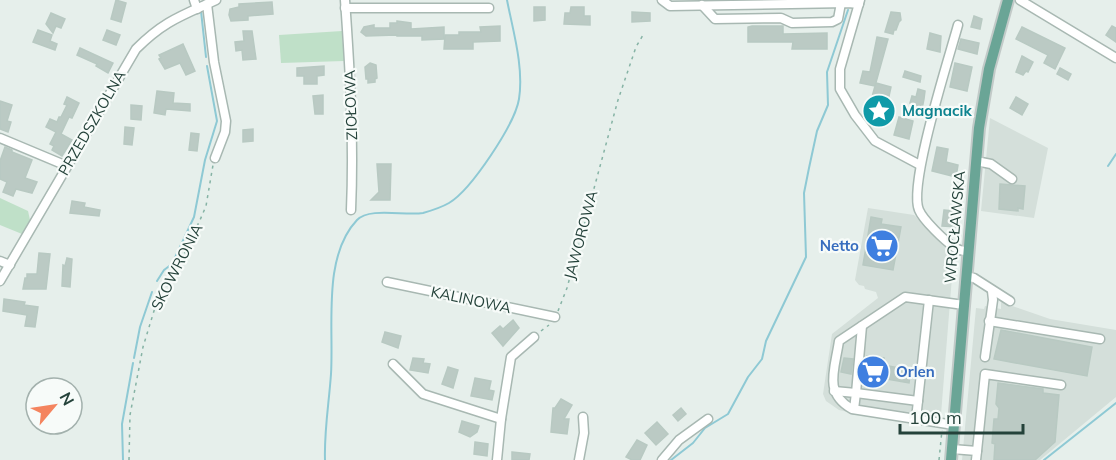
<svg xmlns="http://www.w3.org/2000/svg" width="1116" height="460" font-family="Mulish,sans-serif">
  <rect width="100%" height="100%" fill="#e6efeb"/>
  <!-- built -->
  <g fill="#d4dfda">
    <polygon points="990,118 1048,148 1034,218 981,211"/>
    <polygon points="868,208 914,215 954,252 940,427 848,412 839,410 826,401 823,394 832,334 878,298 876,292 865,289 864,286 859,285 855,280"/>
    <polygon points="1001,302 1050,319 1116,330 1116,397 1040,460 962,460 976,308 984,309 985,306 1001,309"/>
  </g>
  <!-- green -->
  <g fill="#bfe0c8">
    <polygon points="342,31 344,61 281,63 279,35"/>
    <polygon points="0,198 28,211 30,220 22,234 0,225"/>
  </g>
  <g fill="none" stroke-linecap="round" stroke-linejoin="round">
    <!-- stream -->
    <g stroke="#8ec9d4" stroke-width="2">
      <polyline points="201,11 206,57"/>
      <polyline points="1108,166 1116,154"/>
      <polyline points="157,281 164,270 172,264 194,217 205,160 217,121 207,66"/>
      <polyline points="134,358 140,327 152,292"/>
      <polyline points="123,460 122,424 133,363"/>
      <path d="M325 460C324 431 329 403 331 374 334 327 322 257 357 220 369 207 405 216 423 213 430 211 442 207 449 203 471 190 515 124 519 99 524 67 513 31 507 0"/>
      <polyline points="671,460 693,443 705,428 728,414 748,377 762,359 766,341 806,257 804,193 809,168 817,131 828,105 827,72 848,10"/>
      <polyline points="1044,460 1116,403"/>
    </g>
  </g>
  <!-- building -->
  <g fill="#bbcac4" stroke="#b8c9c2" stroke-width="1.5">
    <polygon points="116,0 126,3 121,22 111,19"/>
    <polygon points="272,2 273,14 248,16 248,20 231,21 229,15 230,9 239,7 239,4"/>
    <polygon points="534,7 545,7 545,20 534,21"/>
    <polygon points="571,7 584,7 584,16 590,16 590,25 564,24 565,13 570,13"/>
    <polygon points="632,12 650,13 650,21 632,22"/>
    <polygon points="891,12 900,13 901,20 899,22 896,30 894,30 893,34 885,32"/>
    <polygon points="51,13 65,19 61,28 56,26 53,33 46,24"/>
    <polygon points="974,16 982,19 980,29 971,27"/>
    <polygon points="397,21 411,23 411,29 444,27 444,39 422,40 422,36 397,36 397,35 366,36 361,32 364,27 374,25 374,28 390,28 390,23 397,23"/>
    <polygon points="500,26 500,41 473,42 473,49 444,49 445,35 459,35 459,32 481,32 480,27"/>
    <polygon points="752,26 783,26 783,34 827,33 827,49 792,49 793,42 748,42 748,27"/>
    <polygon points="1112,26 1116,28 1116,42 1106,35"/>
    <polygon points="1022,27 1065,48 1055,69 1044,63 1048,55 1016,39"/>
    <polygon points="38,30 52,35 50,41 57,44 55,50 33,42"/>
    <polygon points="107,30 120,35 116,45 103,40"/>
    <polygon points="243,31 252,31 256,59 243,60 242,50 236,51 235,42 244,41"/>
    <polygon points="930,33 941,36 940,52 927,49"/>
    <polygon points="877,37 888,39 875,86 876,83 891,87 889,96 885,95 879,111 869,108 875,86 860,83 863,71 870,72"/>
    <polygon points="961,39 979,43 977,54 958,49"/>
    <polygon points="183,44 195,71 186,75 180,63 165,69 159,59 161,58 159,55"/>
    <polygon points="80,48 113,63 108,73 96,66 97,64 77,55"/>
    <polygon points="1022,56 1033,62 1028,72 1026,71 1023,75 1016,72"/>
    <polygon points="370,63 376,65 377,78 375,79 375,82 368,83 368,79 366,79 365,67"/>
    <polygon points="955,63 972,67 967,91 950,87"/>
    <polygon points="324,66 324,75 317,76 317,84 304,84 304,76 297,76 297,68"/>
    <polygon points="1060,68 1071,74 1068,80 1057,74"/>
    <polygon points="905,71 921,76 920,82 903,77"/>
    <polygon points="918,89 925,91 924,99 922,109 915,110 910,103 912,96 916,97"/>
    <polygon points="157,91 174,93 173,103 190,104 190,111 166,109 165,115 154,113"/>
    <polygon points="323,95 323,114 315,114 313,96"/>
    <polygon points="67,97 79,103 72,118 69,117 61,134 72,140 62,156 52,150 54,146 50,144 56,132 46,127 50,119 57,122 59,117 61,117 67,105 64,104"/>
    <polygon points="1016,97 1028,104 1022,115 1010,108"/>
    <polygon points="0,101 12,105 7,121 11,122 8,132 0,129"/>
    <polygon points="131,105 142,106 141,120 131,119"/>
    <polygon points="899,117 913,121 909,139 894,135"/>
    <polygon points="125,127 134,128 132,145 124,144"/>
    <polygon points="253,129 253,141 243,142 243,130"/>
    <polygon points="191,133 199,134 197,151 189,150"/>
    <polygon points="5,147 12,150 12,152 32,160 25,178 37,182 32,193 16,189 13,196 3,192 7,182 0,179 0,161"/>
    <polygon points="937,147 948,149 946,162 958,165 956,177 932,171"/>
    <polygon points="377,164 391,164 390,200 371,200 379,192"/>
    <polygon points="1000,184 1025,186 1023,209 1018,208 1018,211 999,209"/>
    <polygon points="72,201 85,203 84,207 100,210 99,216 70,213"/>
    <polygon points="944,210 953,211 952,220 959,221 958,227 942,226"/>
    <polygon points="871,217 882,219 881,224 901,227 893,270 863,265"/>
    <polygon points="39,253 50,254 46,289 23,289 25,278 27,278 27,274 37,274"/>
    <polygon points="67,258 72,259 70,287 62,286 63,265 65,266"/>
    <polygon points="4,299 25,302 24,305 38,307 35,327 25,326 27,315 3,311"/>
    <polygon points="513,320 519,328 503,346 492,333 500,326 503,329"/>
    <polygon points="1001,330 1092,347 1087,376 994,359"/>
    <polygon points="385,332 401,336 398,348 382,342"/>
    <polygon points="867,356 884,358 883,365 911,370 909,383 881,378 880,384 863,381"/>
    <polygon points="413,358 424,359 423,363 430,364 428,373 410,370"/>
    <polygon points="844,358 853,359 851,374 841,372"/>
    <polygon points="448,367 458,370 453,388 442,384"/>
    <polygon points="475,378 491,381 489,390 494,391 492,400 471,396"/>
    <polygon points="998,383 1043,389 1043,393 1059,395 1055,442 1035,460 994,460 995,444 992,443 994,419 998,419 999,408 996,404"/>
    <polygon points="561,399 572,405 564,419 569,419 567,434 551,432 553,408 555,408"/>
    <polygon points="681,408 686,414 678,421 673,415"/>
    <polygon points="462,421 479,426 477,432 470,437 459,432"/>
    <polygon points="657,422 668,434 656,445 645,433"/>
    <polygon points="637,440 647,445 640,460 632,460 626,457"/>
    <polygon points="475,442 488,444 487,456 474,454"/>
    <polygon points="512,452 530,454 529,460 512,460"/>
  </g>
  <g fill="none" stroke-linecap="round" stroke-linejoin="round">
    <defs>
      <g id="minor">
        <polyline points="194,0 197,9"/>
        <path d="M345 0C350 70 354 140 351 210"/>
        <polyline points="662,0 670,6 848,3 859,4"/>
        <polyline points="860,0 840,69 840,89 855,115 875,141 920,165"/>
        <polyline points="1020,0 1116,58"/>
        <polyline points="207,4 214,62 226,121 225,132 215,158"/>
        <polyline points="702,5 715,19 781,18 792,23 832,22 838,19 841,3"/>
        <polyline points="345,8 489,8"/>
        <path d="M958 25C949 58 908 185 919 210 923 220 945 241 954 247 958 250 963 251 967 251"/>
        <polyline points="0,138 67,166"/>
        <polyline points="976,161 991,164 1012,179"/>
        <polyline points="0,261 10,265"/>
        <polyline points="966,276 974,278 1010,301"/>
        <path d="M0 281 136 49C164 21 181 16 216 0"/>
        <polyline points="387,282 555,317"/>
        <polyline points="989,321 1100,339"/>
        <polyline points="862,326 856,393 918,401"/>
        <polyline points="985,357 993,300 992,291"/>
        <polyline points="393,364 423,394 501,419"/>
        <polyline points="834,391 856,393 854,409"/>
        <polyline points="916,419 929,300"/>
        <path d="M954 425 852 409C823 393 835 369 839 341L905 297 964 305"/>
        <polyline points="952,449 977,451 976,460"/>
        <polyline points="977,451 985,374 1061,385"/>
        <polyline points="497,460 501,419 511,357 534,337"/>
        <polyline points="579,460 584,433 583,417"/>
        <polyline points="662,460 679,440 708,419"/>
      </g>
      <polyline id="major" points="951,460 979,128 989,69 1008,0"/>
    </defs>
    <!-- minor casing -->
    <use href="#minor" stroke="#a8b8b2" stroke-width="11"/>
    <!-- major casing -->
    <use href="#major" stroke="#c2cac8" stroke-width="14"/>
    <!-- path -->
    <g stroke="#86b3a5" stroke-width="1.5" stroke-dasharray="3 4.5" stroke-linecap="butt">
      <polyline points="558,311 567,288 618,100 636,47 643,35"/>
      <polyline points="541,331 549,325"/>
      <polyline points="129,460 130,415 143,347 157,301 175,274 200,220 206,206 213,165"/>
      <polyline points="939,460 942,430"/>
    </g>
    <!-- minor -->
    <use href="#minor" stroke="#fff" stroke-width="8"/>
    <!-- major -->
    <use href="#major" stroke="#6aa596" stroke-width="10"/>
  </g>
  <!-- icons -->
  <defs>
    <symbol id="sight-disc" viewBox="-11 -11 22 22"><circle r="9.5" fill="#0f9aa8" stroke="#f7fbf9"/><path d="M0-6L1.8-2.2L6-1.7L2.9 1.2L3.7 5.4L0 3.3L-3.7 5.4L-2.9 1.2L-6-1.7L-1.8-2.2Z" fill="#fff"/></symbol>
    <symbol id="supermarket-disc" viewBox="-11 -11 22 22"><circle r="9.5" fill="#3f7fe0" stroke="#f7fbf9"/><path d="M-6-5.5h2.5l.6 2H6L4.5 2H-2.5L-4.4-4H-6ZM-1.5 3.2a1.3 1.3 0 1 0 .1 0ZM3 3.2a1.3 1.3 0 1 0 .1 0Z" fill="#fff"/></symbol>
  </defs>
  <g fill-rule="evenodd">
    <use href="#sight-disc" x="860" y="92" width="38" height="38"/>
    <use href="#supermarket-disc" x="863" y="227" width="38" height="38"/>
    <use href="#supermarket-disc" x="854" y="353" width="38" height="38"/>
  </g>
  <g text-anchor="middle" stroke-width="4.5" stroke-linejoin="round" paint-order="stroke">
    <!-- street labels -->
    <g font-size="15" fill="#24423a" stroke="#f7fbf9">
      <text transform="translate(351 105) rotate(-92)" y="5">ZIOŁOWA</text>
      <text transform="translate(92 123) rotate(-60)" y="5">PRZEDSZKOLNA</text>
      <text transform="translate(955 227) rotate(-85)" y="5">WROCŁAWSKA</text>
      <text transform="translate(581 235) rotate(-75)" y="5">JAWOROWA</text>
      <text transform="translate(177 267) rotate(-63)" y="5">SKOWRONIA</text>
      <text transform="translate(471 300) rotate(12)" y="5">KALINOWA</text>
    </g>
    <!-- culture labels -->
    <g font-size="15" font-weight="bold" fill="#0d838f" stroke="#f7fbf9" text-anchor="start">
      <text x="902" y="116">Magnacik</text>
    </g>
    <!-- shop labels -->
    <g font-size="15" font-weight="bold" fill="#366cbe" stroke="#f7fbf9" text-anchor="end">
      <text x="859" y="251">Netto</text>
      <text x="896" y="377" text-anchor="start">Orlen</text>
    </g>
  </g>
  <!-- north arrow -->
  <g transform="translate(54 406) rotate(61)"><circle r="28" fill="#f7fbf9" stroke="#a3b1ad" stroke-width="1.5"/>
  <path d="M0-4.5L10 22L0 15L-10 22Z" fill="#f4845f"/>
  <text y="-9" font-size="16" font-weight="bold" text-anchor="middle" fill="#24423a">N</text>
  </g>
  <!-- scale -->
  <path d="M900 424v9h123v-9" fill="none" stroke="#24423a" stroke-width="3"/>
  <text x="909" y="424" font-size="18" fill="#24423a" stroke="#f7fbf9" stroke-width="4.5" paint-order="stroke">100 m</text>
</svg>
